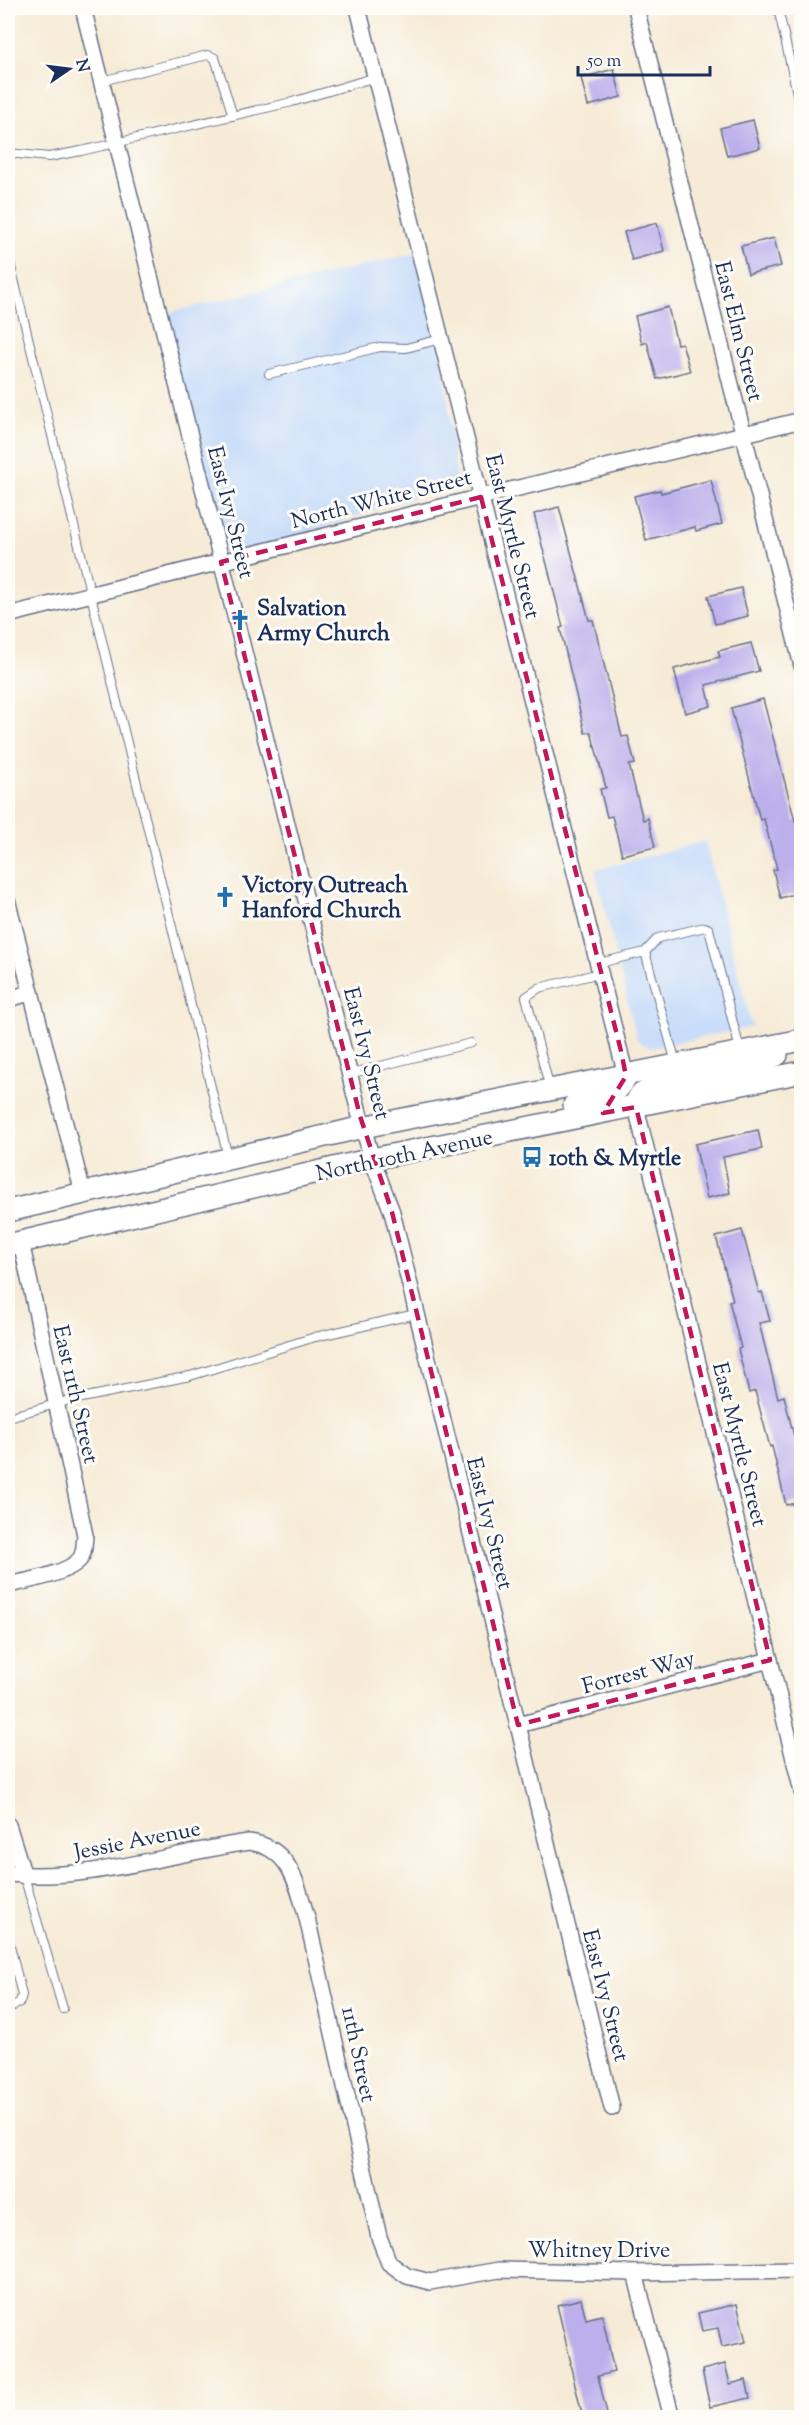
<svg xmlns="http://www.w3.org/2000/svg" width="809" height="2425" font-family="'Sorts Mill Goudy',serif">
  <rect width="100%" height="100%" fill="#fdfcf7"/>
  <filter id="ink" filterUnits="userSpaceOnUse"><feTurbulence type="fractalNoise" baseFrequency=".0167" numOctaves="2"/><feDisplacementMap in="SourceGraphic" scale="12" xChannelSelector="R" yChannelSelector="G"/><feConvolveMatrix kernelMatrix="1 2 1 2 8 2 1 2 1" color-interpolation-filters="sRGB"/></filter>
  <filter id="wash" filterUnits="userSpaceOnUse"><feTurbulence type="fractalNoise" baseFrequency=".008" numOctaves="4" result="noise"/><feDisplacementMap in="SourceGraphic" scale="24" xChannelSelector="R" yChannelSelector="G"/><feGaussianBlur stdDeviation="1.35" result="paint"/><feColorMatrix in="noise" values="0 0 0 0 0 0 0 0 0 0 0 0 0 0 0 0 0 1.4 0 .05"/><feComposite in="paint" operator="in"/></filter>
  <g filter="url(#wash)">
    <rect width="100%" height="100%" fill="#f6ebd6"/>
    <!-- built -->
    <g fill="#c8ddf9">
      <polygon points="420,252 441,339 456,476 453,484 221,562 160,315"/>
      <polygon points="705,841 752,1027 651,1048 637,1040 595,870"/>
    </g>
    <g id="blocks">
      <!-- building -->
      <g fill="#bbafec">
        <polygon points="614,69 621,97 588,106 581,78"/>
        <polygon points="753,120 760,148 727,156 720,128"/>
        <polygon points="657,223 664,251 632,260 624,232"/>
        <polygon points="774,238 781,266 748,274 741,246"/>
        <polygon points="668,307 677,344 682,343 690,371 657,379 647,342 642,344 635,316"/>
        <polygon points="711,480 722,524 696,531 695,527 646,540 634,496 660,490 661,493"/>
        <polygon points="559,507 589,620 593,620 622,737 628,736 635,764 629,765 643,820 648,818 655,847 622,855 612,816 607,817 600,789 606,788 591,732 585,733 560,628 563,627 534,514"/>
        <polygon points="741,588 748,616 715,624 708,596"/>
        <polygon points="751,643 759,671 706,685 711,706 685,713 674,669 720,657 718,651"/>
        <polygon points="763,699 795,821 801,820 801,892 780,898 773,870 777,869 764,819 760,820 731,708"/>
        <polygon points="758,1130 762,1149 723,1157 730,1193 707,1198 695,1144"/>
        <polygon points="742,1230 759,1293 762,1292 770,1321 759,1323 778,1398 784,1396 801,1465 801,1502 786,1505 772,1446 770,1447 755,1391 749,1393 738,1349 741,1348 729,1301 733,1300 716,1237"/>
        <polygon points="581,2299 586,2319 602,2315 606,2333 614,2372 598,2376 608,2418 583,2418 570,2364 571,2363 557,2305"/>
        <polygon points="737,2304 746,2342 722,2347 718,2328 702,2331 698,2313"/>
        <polygon points="725,2364 730,2384 746,2380 750,2398 710,2407 702,2370"/>
      </g>
    </g>
  </g>
  <g filter="url(#ink)">
    <use href="#blocks" fill-opacity="0" stroke="#687188" stroke-width="1.5"/>
    <g fill="none" stroke-linecap="round" stroke-linejoin="round">
      <defs>
        <g id="service">
          <polyline points="778,8 802,116"/>
          <polyline points="101,81 208,55 215,58 233,116"/>
          <polyline points="8,153 49,157 81,151 292,102 376,77"/>
          <polyline points="8,255 228,1157"/>
          <polyline points="269,374 380,347 406,348 441,339"/>
          <polyline points="645,952 676,1063"/>
          <polyline points="599,963 645,952 658,938 705,927 709,929 740,1050"/>
          <polyline points="349,1074 471,1043"/>
          <polyline points="550,1089 526,997 539,988 600,973"/>
          <polyline points="8,1417 67,1401 190,1376 315,1337 416,1314"/>
          <polyline points="24,1876 63,2009"/>
          <polyline points="8,1937 22,1995 20,2002 8,2009"/>
        </g>
        <g id="minor">
          <polyline points="83,8 360,1116 372,1159 392,1212 612,2108"/>
          <polyline points="358,8 626,1076"/>
          <polyline points="636,8 802,666"/>
          <polyline points="8,615 481,497 802,420"/>
          <polyline points="8,903 83,1193"/>
          <polyline points="8,999 30,993"/>
          <polyline points="636,1107 802,1792"/>
          <path d="M8 1585C26 1581 68 1574 80 1559 85 1552 84 1543 85 1535L21 1242"/>
          <polyline points="518,1725 770,1660"/>
          <polyline points="8,1825 24,1876"/>
          <path d="M8 1874C92 1881 166 1854 249 1842 290 1847 297 1884 307 1918L379 2237 389 2263 407 2276 430 2282 499 2270 635 2273 802 2270"/>
          <polyline points="635,2273 672,2418"/>
        </g>
        <g id="secondary">
          <polyline points="636,1102 640,1095 649,1090 746,1069 777,1055"/>
          <path d="M574 1105C596 1101 617 1099 626 1076"/>
          <polyline points="8,1211 363,1127 802,1040"/>
          <polyline points="8,1245 372,1159 802,1072"/>
        </g>
      </defs>
      <!-- service casing -->
      <use href="#service" stroke="#687188" stroke-width="10"/>
      <!-- minor casing -->
      <use href="#minor" stroke="#687188" stroke-width="18"/>
      <!-- secondary casing -->
      <use href="#secondary" stroke="#687188" stroke-width="24"/>
      <!-- service -->
      <use href="#service" stroke="#fff" stroke-width="8"/>
      <!-- minor -->
      <use href="#minor" stroke="#fff" stroke-width="15"/>
      <!-- secondary -->
      <use href="#secondary" stroke="#fff" stroke-width="21"/>
    </g>
  </g>
  <!-- marked area -->
  <path fill="none" stroke="#c2185b" stroke-width="4.5" stroke-dasharray="12 8" stroke-linejoin="round" d="M481 497 621 1051 626 1076 603 1113 636 1107 770 1660 518 1725 392 1212 360 1116 221 562Z"/>
  <!-- icons -->
  <defs>
    <symbol id="church-bare" viewBox="-9 -9 18 18"><path d="M-1.2-6h2.4v3.5h3.3v2.4h-3.3V6h-2.4V-.1h-3.3v-2.4h3.3Z" fill="#1f6fb2" stroke="#fdfcf7" stroke-width="2.5" paint-order="stroke"/></symbol>
    <symbol id="bus-bare" viewBox="-9 -9 18 18"><path d="M-5-6H5V4H4V6H2V4H-2V6H-4V4H-5ZM-3.5-4V0h7V-4ZM-3.5 1.2v1.5H-2V1.2ZM2 1.2v1.5H3.5V1.2Z" fill="#1f6fb2" stroke="#fdfcf7" stroke-width="2.5" paint-order="stroke"/></symbol>
  </defs>
  <g fill-rule="evenodd">
    <use href="#church-bare" x="225" y="605" width="30" height="30"/>
    <use href="#church-bare" x="210" y="882" width="30" height="30"/>
    <use href="#bus-bare" x="517" y="1142" width="30" height="30"/>
  </g>
  <g text-anchor="middle" stroke-width="6" stroke-linejoin="round" paint-order="stroke">
    <!-- street labels -->
    <g font-size="22" fill="#1b2f5e" stroke="#fdfcf7">
      <text transform="translate(740 331) rotate(76)" y="8">East Elm Street</text>
      <text transform="translate(381 498) rotate(-14)" y="8">North White Street</text>
      <text transform="translate(232 512) rotate(76)" y="8">East Ivy Street</text>
      <text transform="translate(514 536) rotate(76)" y="8">East Myrtle Street</text>
      <text transform="translate(368 1053) rotate(76)" y="8">East Ivy Street</text>
      <text transform="translate(404 1154) rotate(-12)" y="8">North 10th Avenue</text>
      <text transform="translate(77 1394) rotate(77)" y="8">East 11th Street</text>
      <text transform="translate(741 1444) rotate(76)" y="8">East Myrtle Street</text>
      <text transform="translate(491 1523) rotate(76)" y="8">East Ivy Street</text>
      <text transform="translate(638 1671) rotate(-15)" y="8">Forrest Way</text>
      <text transform="translate(137 1839) rotate(-11)" y="8">Jessie Avenue</text>
      <text transform="translate(607 1995) rotate(76)" y="8">East Ivy Street</text>
      <text transform="translate(360 2054) rotate(78)" y="8">11th Street</text>
      <text x="599" y="2257">Whitney Drive</text>
    </g>
    <!-- poi labels -->
    <g font-size="22" font-weight="bold" fill="#1b2f5e" stroke="#fdfcf7" text-anchor="start">
      <text x="257" y="615">Salvation<tspan x="257" dy="25">Army Church</tspan></text>
      <text x="242" y="892">Victory Outreach<tspan x="242" dy="25">Hanford Church</tspan></text>
      <text x="549" y="1165">10th &amp; Myrtle</text>
    </g>
  </g>
  <!-- margin -->
  <rect width="809" height="2425" fill="none" stroke="#fdfcf7" stroke-width="30"/>
  <!-- north arrow -->
  <g transform="translate(69 69) rotate(76)" stroke="#fdfcf7" stroke-width="4.5" paint-order="stroke">
  <path d="M0-4.5L10 22L0 15L-10 22Z" fill="#1b2f5e"/>
  <text y="-9" font-size="16" font-weight="bold" text-anchor="middle" fill="#1b2f5e">N</text>
  </g>
  <!-- scale -->
  <path d="M578 66v9h132v-9" fill="none" stroke="#1b2f5e" stroke-width="3"/>
  <text x="587" y="66" font-size="18" fill="#1b2f5e" stroke="#fdfcf7" stroke-width="4.5" paint-order="stroke">50 m</text>
</svg>
